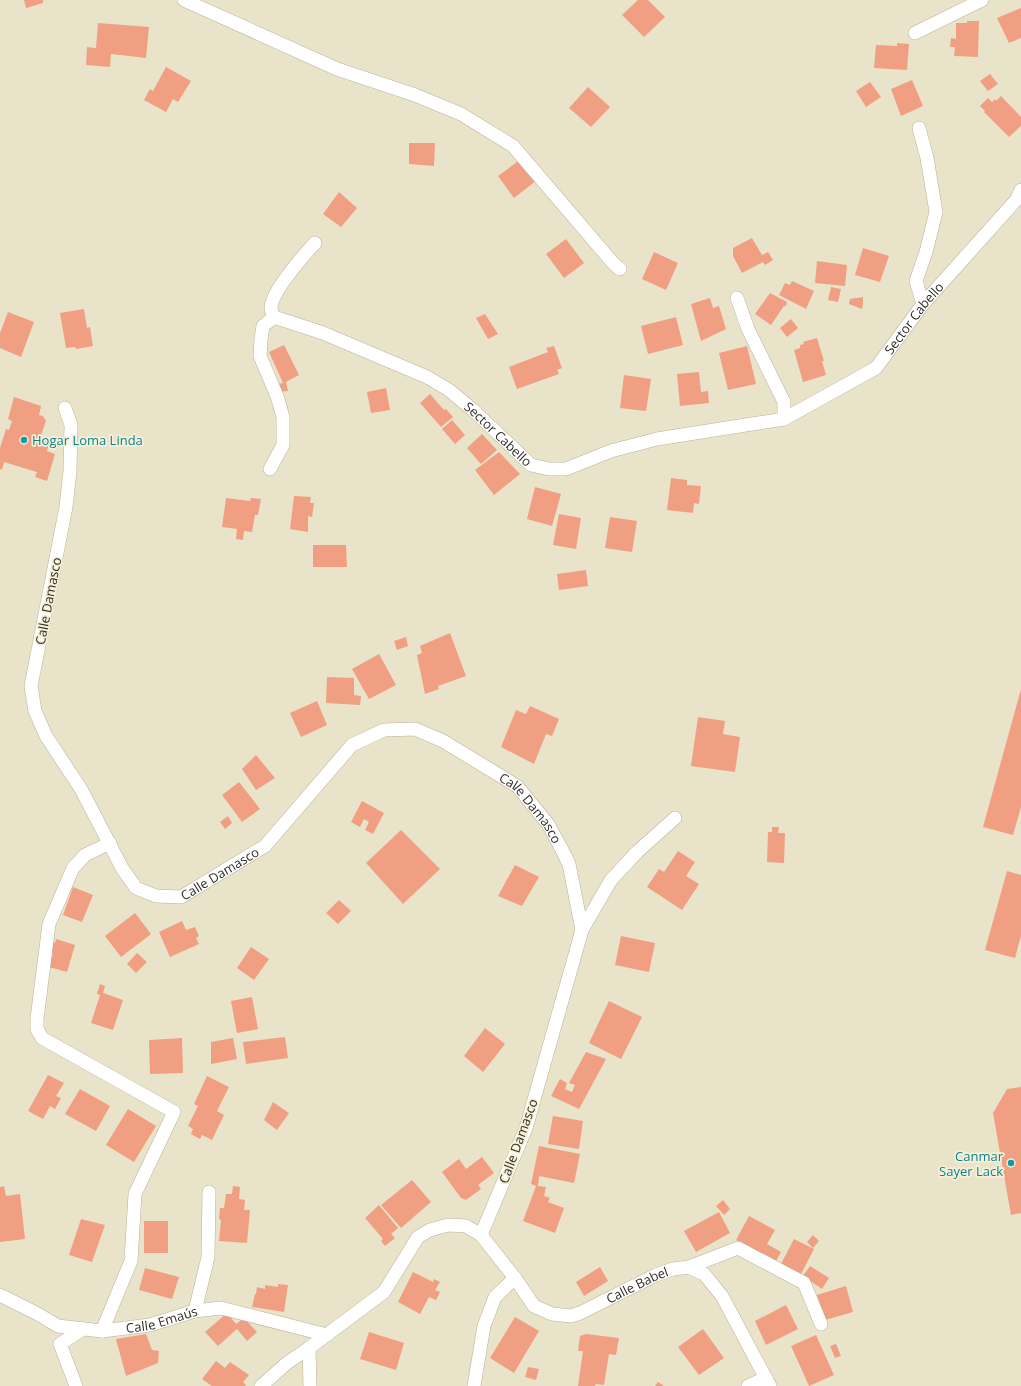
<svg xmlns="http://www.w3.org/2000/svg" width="1021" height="1386" font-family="'Open Sans',sans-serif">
  <rect width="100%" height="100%" fill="#e9e3ca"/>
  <!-- building -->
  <g fill="#f19f82">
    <polygon points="24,0 43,0 43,3 26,8"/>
    <polygon points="638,0 648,0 665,17 644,37 622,15"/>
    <polygon points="1021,8 1021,38 1009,43 997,18"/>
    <polygon points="967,21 979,21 978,57 954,56 955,47 950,47 951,38 956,39 956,23 967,23"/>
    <polygon points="98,23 149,27 146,58 111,54 110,67 86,65 87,47 96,48"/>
    <polygon points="897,43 909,44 907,70 874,68 876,45 897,46"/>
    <polygon points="166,67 191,81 178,102 173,99 166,112 144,100 150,89 153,91"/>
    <polygon points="990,74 998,84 988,91 980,81"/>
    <polygon points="912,80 923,106 901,116 891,89"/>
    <polygon points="870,82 881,97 866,107 856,91"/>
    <polygon points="588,87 610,107 591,127 569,108"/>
    <polygon points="1001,96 1021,117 1021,126 1009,137 984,112 985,111 980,106 988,98 992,102 995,99 996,101"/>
    <polygon points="409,143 435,143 434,166 409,164"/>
    <polygon points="521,159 537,180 514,198 498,176"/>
    <polygon points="339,192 357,208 341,227 323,214"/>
    <polygon points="752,238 762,255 768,252 773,260 765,265 763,262 742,273 733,256 733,248"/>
    <polygon points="566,239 584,263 564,278 546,254"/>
    <polygon points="863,248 889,256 880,282 855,275"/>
    <polygon points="654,252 678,263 666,290 642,279"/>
    <polygon points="817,261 847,265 845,286 815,283"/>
    <polygon points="792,281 814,291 806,309 779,295 785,283 790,285"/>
    <polygon points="831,287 841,289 838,302 828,300"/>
    <polygon points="770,293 787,302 786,306 784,306 771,325 755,314"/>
    <polygon points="863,297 863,302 862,309 849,304 850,299"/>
    <polygon points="710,298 713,308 719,306 726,329 701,341 691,304"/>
    <polygon points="84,309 87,328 90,327 93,346 76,349 75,347 66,348 60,313"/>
    <polygon points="8,312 34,322 21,357 0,348 0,333"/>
    <polygon points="485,314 498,334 488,339 476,318"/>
    <polygon points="676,317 683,345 648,354 641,326"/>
    <polygon points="791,319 798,328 787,337 780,328"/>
    <polygon points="817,338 824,361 822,361 826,375 803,382 794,350 800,348 800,345 804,344 803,342"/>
    <polygon points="284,345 299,375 286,382 288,391 279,392 278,384 283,383 269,352"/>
    <polygon points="554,346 562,368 557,370 559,374 517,389 509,367 548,352 546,348"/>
    <polygon points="747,346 756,384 728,390 719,353"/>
    <polygon points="699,372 701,392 708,391 709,403 680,406 677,374"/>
    <polygon points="624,375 651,379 646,411 620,408"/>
    <polygon points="386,388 390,410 371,413 367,392"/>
    <polygon points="430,394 444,410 446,409 453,417 441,427 420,403"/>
    <polygon points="14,397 41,406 39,415 43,416 46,421 40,438 50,441 47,451 55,454 47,481 35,477 37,472 4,462 2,470 0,469 0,448 6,429 9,430 12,421 8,419"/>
    <polygon points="452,420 465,435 455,444 442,429"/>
    <polygon points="482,434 497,450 481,464 467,448"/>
    <polygon points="499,452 520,474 494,495 475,470"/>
    <polygon points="671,478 687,480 687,485 701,486 699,504 694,503 693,513 667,510"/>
    <polygon points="535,487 561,494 552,526 527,519"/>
    <polygon points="294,496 311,497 310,503 314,503 312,517 308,516 308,532 290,529"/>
    <polygon points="226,498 250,501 251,498 261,499 258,515 255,515 252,532 244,531 243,540 236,539 237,529 222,527"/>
    <polygon points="559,514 581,518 576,549 553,545"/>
    <polygon points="610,517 637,521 632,552 605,548"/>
    <polygon points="313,545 346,545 347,567 313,567"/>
    <polygon points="586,570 588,586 559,590 557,574"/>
    <polygon points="450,633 466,676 438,686 439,689 425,694 417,655 422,653 420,646"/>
    <polygon points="406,637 408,646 397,650 394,641"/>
    <polygon points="379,654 396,685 369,699 352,669"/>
    <polygon points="327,677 354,678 354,695 361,696 360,705 326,703"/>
    <polygon points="1021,689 1021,807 1013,835 983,827"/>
    <polygon points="317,701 327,725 301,737 290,713"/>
    <polygon points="530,706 559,719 552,736 546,734 534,764 501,747 516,710 526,714"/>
    <polygon points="698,717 725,721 723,734 740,737 735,772 691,766"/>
    <polygon points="256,755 275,778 256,790 242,769"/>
    <polygon points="239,782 260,809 242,822 222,795"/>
    <polygon points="362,801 384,813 373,834 365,830 369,822 364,819 360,827 351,822"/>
    <polygon points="228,816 232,823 225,829 220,822"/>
    <polygon points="772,827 779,827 778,833 785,833 784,863 767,862 768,832 772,832"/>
    <polygon points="401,830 440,869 403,904 366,863"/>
    <polygon points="678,851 695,862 686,876 699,884 682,910 647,887 659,869 664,872"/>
    <polygon points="515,865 539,877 522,906 498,896"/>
    <polygon points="1007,871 1021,875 1021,936 1015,958 985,950"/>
    <polygon points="73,887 93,895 82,922 63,915"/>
    <polygon points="339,900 351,911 338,924 326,913"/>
    <polygon points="135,913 151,934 121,957 105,936"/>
    <polygon points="182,921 186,930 195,927 199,936 196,938 199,944 170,957 159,932"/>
    <polygon points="621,936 655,943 649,972 615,965"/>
    <polygon points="56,939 75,945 67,972 49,967 53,954 47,952 50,941 55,943"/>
    <polygon points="251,947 269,959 254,980 237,968"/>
    <polygon points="137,953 147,962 136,973 127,964"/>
    <polygon points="100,984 105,986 103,993 123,1000 113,1030 91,1023 100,995 97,994"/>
    <polygon points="252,997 258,1029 237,1033 231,1001"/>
    <polygon points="609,1001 642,1017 621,1059 589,1043"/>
    <polygon points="485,1028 505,1044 483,1072 464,1056"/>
    <polygon points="285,1037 288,1058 246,1064 243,1042"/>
    <polygon points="182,1038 183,1073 150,1074 149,1040"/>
    <polygon points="233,1038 237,1059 211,1064 211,1042"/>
    <polygon points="586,1052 606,1059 579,1109 551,1096 560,1079 567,1083 565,1089 572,1092 575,1085 569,1083"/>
    <polygon points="48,1075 64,1083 56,1096 61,1098 55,1109 50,1106 43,1119 28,1111"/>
    <polygon points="207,1076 229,1087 217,1111 224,1115 212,1140 202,1135 200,1139 191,1134 193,1129 188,1126 198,1106 194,1104"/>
    <polygon points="1021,1087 1021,1213 1011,1215 993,1113 1007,1089"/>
    <polygon points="80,1089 110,1106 96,1131 65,1114"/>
    <polygon points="273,1102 289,1113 277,1130 264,1120"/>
    <polygon points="128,1109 156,1126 134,1162 106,1145"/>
    <polygon points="553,1116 583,1121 579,1149 548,1144"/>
    <polygon points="539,1146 580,1154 574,1183 539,1176 538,1186 546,1187 544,1196 550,1198 548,1202 564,1208 555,1233 523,1221 536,1186 531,1184"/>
    <polygon points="482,1157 494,1173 478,1185 481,1189 466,1200 461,1198 442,1172 459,1159 466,1169"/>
    <polygon points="412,1180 431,1202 401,1228 381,1205"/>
    <polygon points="4,1186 6,1196 20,1194 25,1239 0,1242 0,1187"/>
    <polygon points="233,1186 240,1187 239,1199 245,1200 244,1210 250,1210 247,1243 219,1241 221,1220 219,1219 220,1208 224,1208 226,1194 232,1194"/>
    <polygon points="723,1200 730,1209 724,1215 716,1206"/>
    <polygon points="379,1205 398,1228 391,1234 395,1238 385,1246 381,1241 383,1239 365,1218"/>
    <polygon points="719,1212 730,1233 696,1252 684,1231"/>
    <polygon points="749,1216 775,1230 767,1244 781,1252 776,1261 736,1240"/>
    <polygon points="81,1219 105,1225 92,1262 69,1255"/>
    <rect x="144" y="1221" width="24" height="32"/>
    <polygon points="813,1235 819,1241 813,1248 807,1242"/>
    <polygon points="794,1239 814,1249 801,1274 781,1264"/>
    <polygon points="810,1266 829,1278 822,1289 803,1276"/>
    <polygon points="600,1267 608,1281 584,1296 576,1282"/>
    <polygon points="145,1268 179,1277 172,1299 139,1290"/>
    <polygon points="413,1272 433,1282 434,1279 440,1282 435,1290 440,1292 436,1300 429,1297 420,1314 398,1302"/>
    <polygon points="278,1284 288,1285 284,1312 252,1307 255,1294 256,1294 257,1287 265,1289 265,1285 278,1287"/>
    <polygon points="846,1286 853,1312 825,1320 817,1295"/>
    <polygon points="786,1305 798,1329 766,1345 755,1321"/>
    <polygon points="227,1313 236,1324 244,1318 257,1332 247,1341 237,1329 218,1346 205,1332"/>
    <polygon points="515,1317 539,1331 514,1373 490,1358"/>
    <polygon points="703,1329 724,1358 699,1375 678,1347"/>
    <polygon points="369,1332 404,1343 396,1370 360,1359"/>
    <polygon points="146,1334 152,1350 159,1351 158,1363 126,1376 116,1339"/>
    <polygon points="586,1334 619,1338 616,1355 609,1354 604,1385 596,1384 595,1386 578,1386 583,1351 578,1351 580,1336"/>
    <polygon points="816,1335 834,1375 809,1386 791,1346"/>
    <polygon points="836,1344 841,1356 835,1358 830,1346"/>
    <polygon points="216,1361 225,1368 230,1362 249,1375 243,1382 246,1385 245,1386 212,1386 202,1379"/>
    <polygon points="528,1367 539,1369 536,1380 525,1377"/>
    <polygon points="658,1382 664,1386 655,1386"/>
  </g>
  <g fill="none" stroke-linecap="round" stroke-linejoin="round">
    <defs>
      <g id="minor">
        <polyline points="184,0 337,69 415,95 461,114 513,146 613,263 620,269"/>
        <polyline points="915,33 982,0"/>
        <polyline points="919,128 927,158 936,212 926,252 916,281 923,304"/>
        <path id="s1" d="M315 243C304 255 271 292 271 308 271 311 273 315 274 317L323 333 427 377 449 390 473 410 531 465 549 469H566L611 451 657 439 784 419 876 368 923 304 1017 199 1021 190"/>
        <polyline points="737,298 748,329 784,402 784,419"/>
        <path id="s2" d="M65 408 71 425 70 471 66 507 31 686 35 711 46 736 81 789 122 868 136 888 156 896 181 897 265 846 352 745 384 730 415 729 443 741 517 786 548 824 560 846 569 864 582 930 526 1128 481 1235"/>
        <polyline points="270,469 283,445 283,417 277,396 260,356 261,339 263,326 274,317"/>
        <polyline points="582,930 611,880 637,852 675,818"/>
        <polyline points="689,1267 738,1248 804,1283 821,1324"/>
        <path id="s3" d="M0 1295 36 1313 58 1326 102 1331 150 1325 195 1311 221 1308 327 1335"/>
        <polyline points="195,1311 208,1257 209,1192"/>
        <polyline points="102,1331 131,1261 135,1194 174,1112 42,1038 37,1029 37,1019 49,924 73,868 85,855 110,843"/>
        <polyline points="76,1386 60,1344 83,1329"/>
        <polyline points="261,1386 287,1363 309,1348"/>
        <path id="s4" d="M310 1386 309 1348 384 1292 418 1237 430 1230 448 1225 466 1226 481 1235 515 1278 534 1306 552 1314 571 1316 580 1313 656 1275 673 1269 689 1267 704 1274 722 1296 770 1386"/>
        <polyline points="474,1386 484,1326 495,1297 515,1278"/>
        <polyline points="748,1386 766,1378"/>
      </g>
    </defs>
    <!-- minor casing -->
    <use href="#minor" stroke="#b9b39b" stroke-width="14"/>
    <!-- minor -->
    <use href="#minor" stroke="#fff" stroke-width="13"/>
  </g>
  <!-- markers -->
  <g fill="#0f9aa8" stroke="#f6f0d7" stroke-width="1.5">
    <circle cx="24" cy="440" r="4"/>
    <circle cx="1011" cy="1163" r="4"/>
  </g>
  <g text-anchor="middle" stroke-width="3.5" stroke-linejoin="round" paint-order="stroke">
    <!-- street labels -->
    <g font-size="13" fill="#2f2d24" stroke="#f6f0d7">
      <text dy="5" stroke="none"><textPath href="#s1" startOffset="818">Sector Cabello</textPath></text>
      <text dy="5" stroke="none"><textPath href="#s1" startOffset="345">Sector Cabello</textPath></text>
      <text transform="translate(48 601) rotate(-79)" y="5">Calle Damasco</text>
      <text dy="5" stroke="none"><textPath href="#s2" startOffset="999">Calle Damasco</textPath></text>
      <text dy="5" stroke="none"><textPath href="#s2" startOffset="604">Calle Damasco</textPath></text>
      <text transform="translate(518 1141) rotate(-70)" y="5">Calle Damasco</text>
      <text dy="5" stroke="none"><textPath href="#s4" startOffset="465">Calle Babel</textPath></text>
      <text dy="5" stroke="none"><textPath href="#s3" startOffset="171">Calle Emaús</textPath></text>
    </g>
    <!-- culture labels -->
    <g font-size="13" fill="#0d838f" stroke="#f6f0d7" text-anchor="start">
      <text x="32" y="445">Hogar Loma Linda</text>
      <text x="1003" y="1161" text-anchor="end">Canmar<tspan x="1003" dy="15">Sayer Lack</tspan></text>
    </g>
  </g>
</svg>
